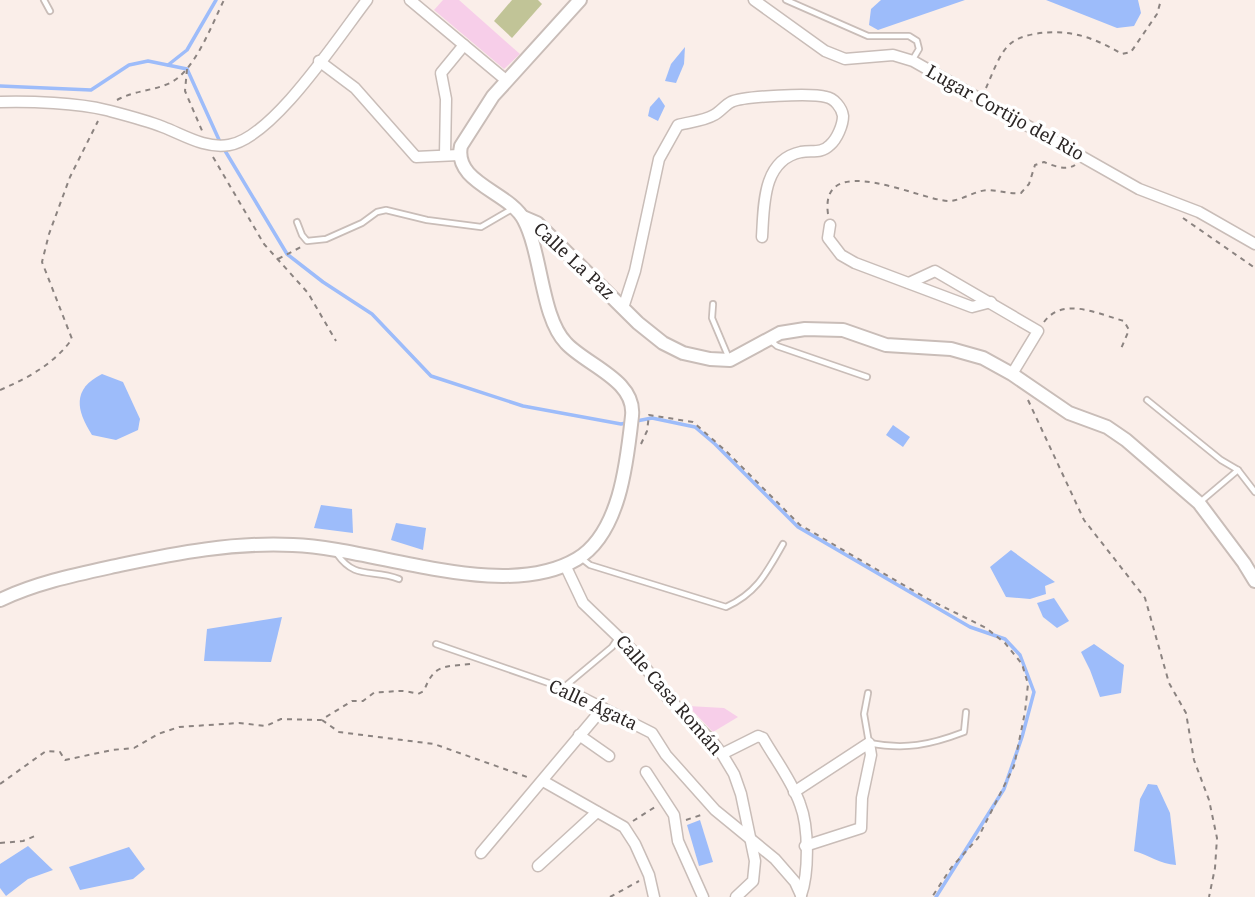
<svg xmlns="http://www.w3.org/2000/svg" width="1255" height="897" font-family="'Noto Serif',serif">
  <rect width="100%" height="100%" fill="#faeee9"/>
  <!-- green -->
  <polygon fill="#c1c497" points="512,0 538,0 542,4 512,38 494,21"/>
  <!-- water -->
  <g fill="#9dbcfa">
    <polygon points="881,0 965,0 878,30 869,25 871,9"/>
    <polygon points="1046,0 1138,0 1141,13 1134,26 1117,28"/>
    <polygon points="685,47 684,64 676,83 665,81 671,64"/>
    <polygon points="659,97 665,106 658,121 648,116 650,107"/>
    <path d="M102 374 123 382 140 419 138 430 116 440 92 435C76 410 72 389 102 374Z"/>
    <polygon points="893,425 910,437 903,447 886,435"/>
    <polygon points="321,505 352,509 353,533 314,528"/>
    <polygon points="396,523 426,528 423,550 391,540"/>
    <polygon points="1011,550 1055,582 1045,586 1046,594 1030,599 1006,597 990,567"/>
    <polygon points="1054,598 1069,621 1057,628 1043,617 1037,603"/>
    <polygon points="282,617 271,662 204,661 207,629"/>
    <polygon points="1094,644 1124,665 1121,693 1100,697 1090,670 1081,652"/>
    <path d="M1148 784 1157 785 1170 813 1176 865C1160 864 1149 855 1134 851L1140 799Z"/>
    <polygon points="700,820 713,862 699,866 687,825"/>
    <polygon points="28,846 53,870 28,879 6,896 0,888 0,864"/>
    <polygon points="129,847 145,869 133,879 80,890 69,867"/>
  </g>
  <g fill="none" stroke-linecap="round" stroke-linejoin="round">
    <!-- stream -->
    <g stroke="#9dbcfa" stroke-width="3.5">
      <polyline points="168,65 187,50 216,0"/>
      <polyline points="0,86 91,90 129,65 148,61 187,69 220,142"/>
      <polyline points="224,149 287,254 323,282 372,314 431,376 523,406 621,424 652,418 695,427 715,444 798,527 970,627 1005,639 1020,655 1034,692 1022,737 1004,789 936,897"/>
    </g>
  </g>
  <!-- building -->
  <g fill="#f7cee9">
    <polygon points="443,0 459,0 520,54 504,69 434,10"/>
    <polygon points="688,706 724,708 738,717 713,732"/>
  </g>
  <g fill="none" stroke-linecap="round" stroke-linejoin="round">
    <defs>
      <g id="service">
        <polyline points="44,0 50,11"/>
        <polyline points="786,0 868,36 909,36 917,41 919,49 913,59"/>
        <polyline points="297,222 302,235 307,241 326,239 362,223 377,212 386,210 427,220 481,227 512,209"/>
        <polyline points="713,304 712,318 728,356"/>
        <polyline points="771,341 777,346 867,377"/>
        <polyline points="1147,400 1221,460 1238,470 1199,503"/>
        <polyline points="1238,470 1255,492"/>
        <path d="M337 554C356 581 372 568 399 579"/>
        <path d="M581 558 590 565 726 607C757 593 767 572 783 544"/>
        <polyline points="436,644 563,688 612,647 618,638"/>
        <path d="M868 693 864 714 869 743C905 750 930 745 964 732L966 712"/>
      </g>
      <g id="minor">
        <polyline points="410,0 507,81"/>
        <polyline points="754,0 825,51 845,59 893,55 913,61 1139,189 1199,212 1255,244"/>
        <polyline points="319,61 355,88 416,157 459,155"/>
        <path d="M0 102C30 101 78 103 106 110 125 115 145 120 163 127 184 135 205 149 229 145 273 138 339 36 367 0"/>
        <polyline points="445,155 446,99 441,73 464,45"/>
        <polyline points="830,225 828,238 841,255 855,263 972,307 991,302"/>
        <polyline points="909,283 935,271 1038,331 1012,374"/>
        <path d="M623 308 635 271 659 159 678 125C689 122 704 121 714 115 720 112 725 105 731 102 744 96 812 93 826 97 834 98 842 108 843 116 843 125 837 139 830 145 821 154 812 150 801 152 762 160 764 206 762 237"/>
        <polyline points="565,565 583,603 634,652 667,697 712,741 722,754 734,774 741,794 755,861 753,881 736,897"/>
        <polyline points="563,688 652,733 666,755 715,810 775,859 795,882 801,895"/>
        <polyline points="579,735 609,756"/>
        <path d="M722 754 758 736 763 738C775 759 792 781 800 804 809 827 809 873 801 895"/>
        <polyline points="646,772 674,815 678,841 703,897"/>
        <polyline points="543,781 624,827 635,844 649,875 654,897"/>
        <polyline points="794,792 869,743 871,755 862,798 861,828 805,846"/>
        <polyline points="481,853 603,708"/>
        <polyline points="538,866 597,812"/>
      </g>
      <g id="tertiary">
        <polyline points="523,217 537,223 638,323 663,343 683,353 710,359 730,360 780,333 805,329 843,330 886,345 951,349 983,358 1012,374 1069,413 1107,427 1126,440 1199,503 1244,563 1255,581"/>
        <path d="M0 600C38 582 79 574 120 565 177 553 234 542 293 545 376 548 503 603 577 559 620 533 627 462 632 416 636 380 586 365 566 343 541 317 542 254 524 220 510 192 453 183 461 146L493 96 580 0"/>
      </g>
    </defs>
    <!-- service casing -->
    <use href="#service" stroke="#c9bdb8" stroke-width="8"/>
    <!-- minor casing -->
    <use href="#minor" stroke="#c9bdb8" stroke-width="13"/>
    <!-- tertiary casing -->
    <use href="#tertiary" stroke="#c9bdb8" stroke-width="16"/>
    <!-- path -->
    <g stroke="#8b8380" stroke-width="2" stroke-dasharray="5 5" stroke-linecap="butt">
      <polyline points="187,69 185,91 203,133"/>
      <path d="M986 88C992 75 999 54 1009 45 1016 38 1025 36 1034 34 1068 28 1093 37 1122 54L1131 52 1157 14 1161 0"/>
      <path d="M117 100C136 90 153 91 170 83 195 71 212 24 224 0"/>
      <polyline points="213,157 264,244 308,293 336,341"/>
      <path d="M828 214C819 149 920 200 948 201 962 201 975 190 989 190 1001 191 1010 194 1021 193L1029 184 1035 165 1044 162C1054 166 1066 171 1075 165"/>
      <polyline points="1183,218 1255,268"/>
      <polyline points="278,259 301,247"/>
      <path d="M1044 322C1063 296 1098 314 1124 321L1129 330 1120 351"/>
      <path d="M0 390C28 378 54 364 72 339L42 262 49 234 70 177 98 121"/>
      <polyline points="1028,400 1084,520 1145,598 1169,683 1186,713 1194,760 1209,800 1217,838 1215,868 1209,897"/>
      <polyline points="641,444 647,431 649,415 693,422 727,452 800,525 926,598 986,628 1005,643 1022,664 1028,684 1025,712 1014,766 978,838 951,868 932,897"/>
      <polyline points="322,720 339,732 434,744 530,778"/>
      <path d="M0 784 46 751 60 752 65 760 112 750 134 748 158 734 179 727 239 723 266 726 281 719 321 720 352 701H363L375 692C393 693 399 688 418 694L424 691C434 664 443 667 470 664"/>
      <polyline points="686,820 704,814"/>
      <polyline points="633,821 655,807"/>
      <polyline points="0,843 23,841 35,836"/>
      <polyline points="610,897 639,881"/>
    </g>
    <!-- service -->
    <use href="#service" stroke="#fff" stroke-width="4.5"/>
    <!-- minor -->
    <use href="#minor" stroke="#fff" stroke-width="10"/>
    <!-- tertiary -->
    <use href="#tertiary" stroke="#fff" stroke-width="12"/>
  </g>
  <g text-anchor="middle" stroke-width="7" stroke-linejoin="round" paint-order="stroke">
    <!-- street labels -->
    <g font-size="18" fill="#2b2625" stroke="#fff">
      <text transform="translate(1005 113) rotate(29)" y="6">Lugar Cortijo del Rio</text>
      <text transform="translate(574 261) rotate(43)" y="6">Calle La Paz</text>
      <text transform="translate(669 695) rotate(49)" y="6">Calle Casa Román</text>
      <text transform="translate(593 705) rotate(25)" y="6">Calle Ágata</text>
    </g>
  </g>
</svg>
